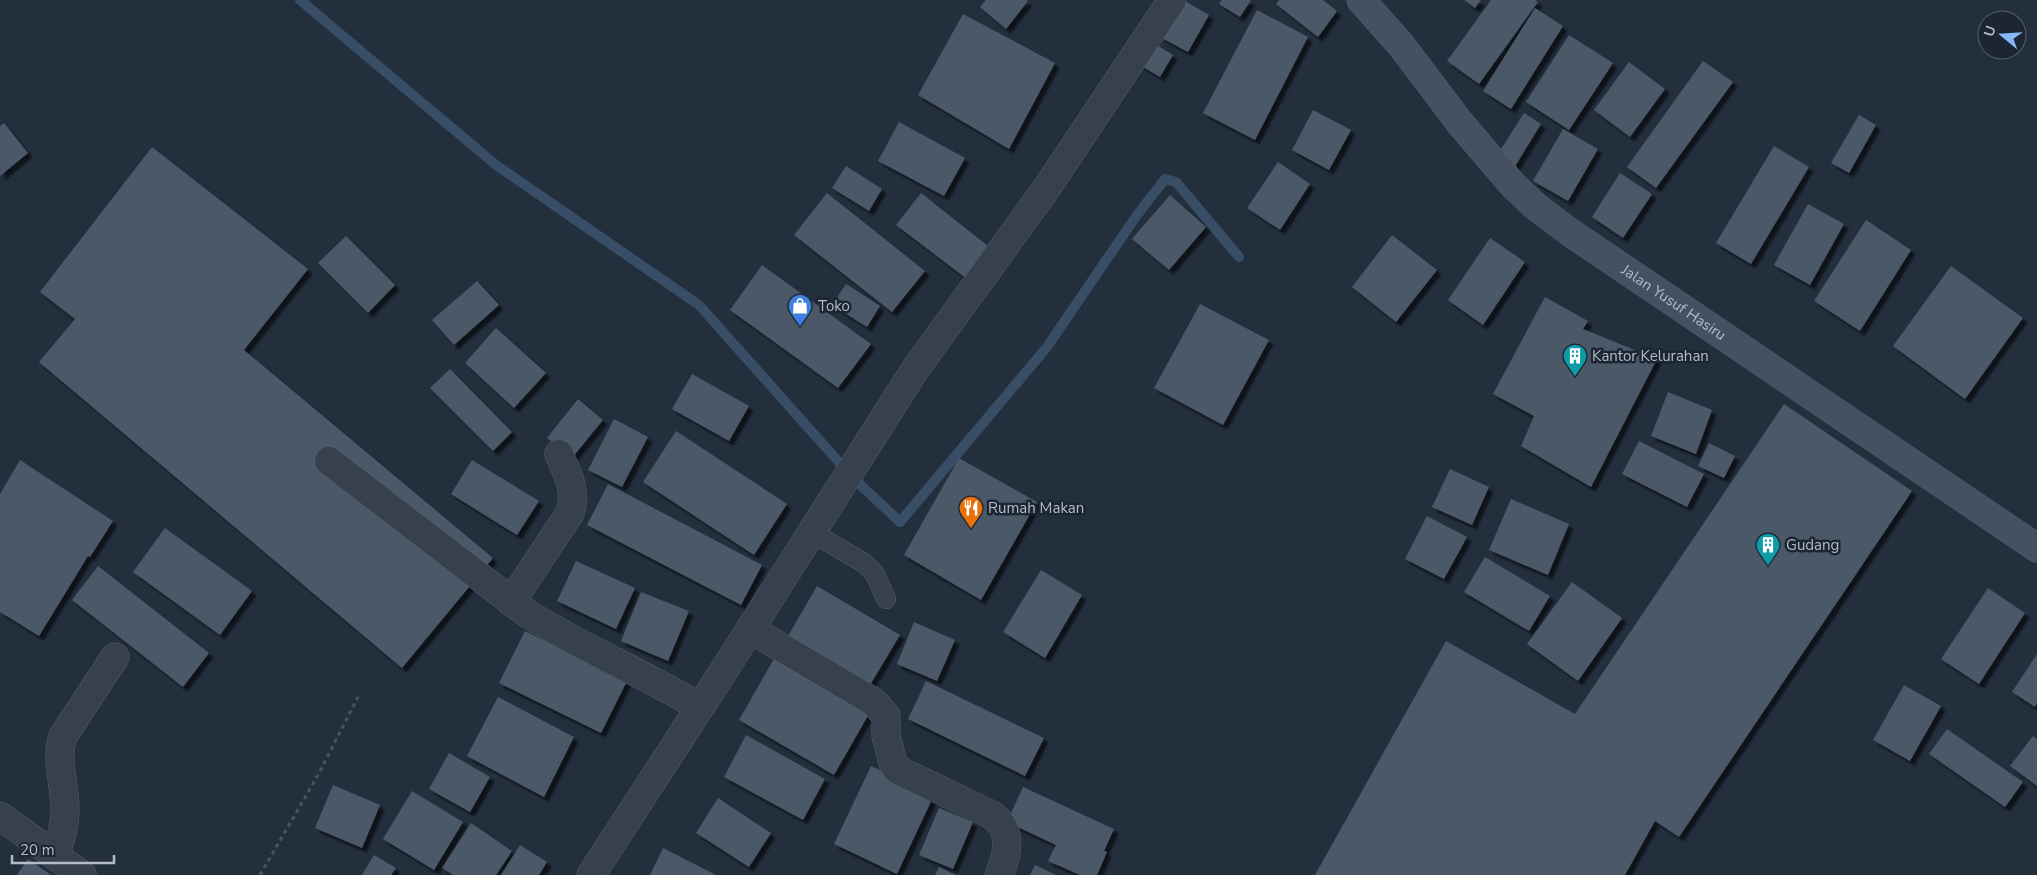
<svg xmlns="http://www.w3.org/2000/svg" width="2037" height="875" font-family="'Nunito Sans',sans-serif">
  <defs>
    <filter id="shadow"><feDropShadow dx="4.5" dy="4.5" stdDeviation="1" flood-color="#0009"/></filter>
  </defs>
  <rect width="100%" height="100%" fill="#232f3d"/>
  <g fill="none" stroke-linecap="round" stroke-linejoin="round">
    <!-- stream -->
    <polyline stroke="#384e66" stroke-width="10" points="300,0 496,165 699,305 853,478 900,522 1047,347 1137,215 1165,179 1176,182 1239,257"/>
  </g>
  <!-- building -->
  <g fill="#4c5868" filter="url(#shadow)">
    <polygon points="986,0 1026,0 1028,1 1006,29 980,7"/>
    <polygon points="1183,0 1209,15 1188,52 1160,37"/>
    <polygon points="1222,0 1251,0 1240,17 1219,4"/>
    <polygon points="1279,0 1323,0 1337,11 1318,37 1276,4"/>
    <polygon points="1464,0 1481,0 1475,8"/>
    <polygon points="1491,0 1535,0 1538,2 1479,84 1447,61"/>
    <polygon points="1535,8 1563,26 1511,109 1483,91"/>
    <polygon points="1257,10 1308,37 1255,140 1203,113"/>
    <polygon points="963,14 1055,63 1009,149 918,95"/>
    <polygon points="1569,35 1613,63 1569,130 1526,102"/>
    <polygon points="1153,43 1173,55 1160,77 1140,65"/>
    <polygon points="1703,61 1733,82 1656,188 1627,167"/>
    <polygon points="1629,62 1665,89 1630,137 1594,110"/>
    <polygon points="1313,110 1351,130 1329,170 1292,150"/>
    <polygon points="1524,113 1541,124 1514,168 1496,157"/>
    <polygon points="1859,115 1876,125 1849,173 1831,163"/>
    <polygon points="899,122 965,158 944,196 878,161"/>
    <polygon points="4,123 28,153 0,176 0,126"/>
    <polygon points="1563,129 1598,149 1568,201 1533,181"/>
    <polygon points="1774,146 1809,167 1751,264 1716,243"/>
    <polygon points="152,147 308,269 244,350 493,558 402,668 39,362 75,319 40,292"/>
    <polygon points="1278,162 1310,184 1280,230 1247,208"/>
    <polygon points="846,166 882,189 869,211 832,188"/>
    <polygon points="1620,173 1652,194 1623,238 1592,217"/>
    <polygon points="827,193 925,271 892,312 794,235"/>
    <polygon points="921,193 988,246 967,279 896,225"/>
    <polygon points="1170,195 1206,227 1169,270 1132,239"/>
    <polygon points="1808,204 1844,224 1810,285 1774,265"/>
    <polygon points="1866,220 1911,250 1860,331 1814,301"/>
    <polygon points="1392,235 1437,270 1396,322 1352,287"/>
    <polygon points="346,236 395,285 368,313 318,263"/>
    <polygon points="1490,238 1525,262 1483,325 1448,300"/>
    <polygon points="762,265 871,344 838,388 730,310"/>
    <polygon points="1951,266 2023,318 1965,399 1893,346"/>
    <polygon points="477,281 499,305 454,345 432,320"/>
    <polygon points="846,284 880,306 867,327 832,305"/>
    <polygon points="1545,297 1588,321 1583,329 1657,359 1591,487 1521,446 1534,416 1493,394"/>
    <polygon points="1200,304 1269,340 1223,425 1154,388"/>
    <polygon points="496,328 546,373 514,408 465,363"/>
    <polygon points="450,369 512,432 493,451 430,388"/>
    <polygon points="692,374 749,406 729,441 672,409"/>
    <polygon points="1668,392 1712,410 1696,454 1651,436"/>
    <polygon points="578,399 603,420 572,458 547,438"/>
    <polygon points="1784,404 1912,491 1679,837 1655,821 1625,875 1315,875 1446,641 1575,714"/>
    <polygon points="614,419 648,437 622,487 588,470"/>
    <polygon points="676,431 787,504 754,555 643,482"/>
    <polygon points="1639,441 1704,474 1687,507 1622,474"/>
    <polygon points="1709,443 1735,456 1724,478 1698,466"/>
    <polygon points="959,458 1037,502 981,600 904,555"/>
    <polygon points="20,460 113,521 90,557 88,556 39,636 0,612 0,494"/>
    <polygon points="472,460 539,501 517,535 451,494"/>
    <polygon points="1450,469 1489,487 1472,525 1432,507"/>
    <polygon points="608,484 762,565 741,605 587,525"/>
    <polygon points="1511,499 1569,524 1548,575 1489,550"/>
    <polygon points="1427,516 1467,537 1444,579 1405,559"/>
    <polygon points="165,528 252,591 220,635 133,572"/>
    <polygon points="1485,557 1550,596 1529,631 1464,592"/>
    <polygon points="576,561 635,588 616,629 557,601"/>
    <polygon points="98,566 209,653 183,687 72,600"/>
    <polygon points="1041,570 1082,595 1045,658 1003,632"/>
    <polygon points="1572,582 1622,618 1578,681 1527,644"/>
    <polygon points="817,586 900,635 870,685 788,636"/>
    <polygon points="1988,588 2025,613 1979,684 1941,659"/>
    <polygon points="641,592 689,611 668,661 621,641"/>
    <polygon points="914,622 955,640 937,681 897,664"/>
    <polygon points="525,631 627,681 601,733 499,683"/>
    <polygon points="2037,654 2037,703 2035,707 2012,692"/>
    <polygon points="775,657 870,712 834,775 739,720"/>
    <polygon points="926,681 1044,738 1025,776 908,719"/>
    <polygon points="1904,685 1941,706 1910,761 1873,740"/>
    <polygon points="498,697 574,737 544,797 467,756"/>
    <polygon points="1947,729 2023,782 2005,807 1929,754"/>
    <polygon points="746,735 825,779 803,820 724,777"/>
    <polygon points="2033,736 2037,739 2037,786 2010,766"/>
    <polygon points="449,753 490,777 470,812 429,789"/>
    <polygon points="871,766 934,795 897,874 834,844"/>
    <polygon points="333,785 380,805 362,848 315,828"/>
    <polygon points="1023,787 1114,829 1104,851 1107,852 1097,875 1080,875 1048,861 1056,845 1007,822"/>
    <polygon points="412,791 463,822 434,870 383,839"/>
    <polygon points="718,798 771,833 749,867 696,833"/>
    <polygon points="939,808 973,822 953,869 919,855"/>
    <polygon points="471,823 512,851 496,875 453,875 442,868"/>
    <polygon points="520,845 547,862 539,875 501,875"/>
    <polygon points="663,848 716,875 650,875"/>
    <polygon points="374,855 396,868 391,875 362,875"/>
    <polygon points="28,859 51,875 17,875"/>
    <polygon points="1035,865 1056,875 1030,875"/>
    <polygon points="939,867 956,875 935,875"/>
  </g>
  <g fill="none" stroke-linecap="round" stroke-linejoin="round">
    <defs>
      <polyline id="lane" points="811,532 864,563 875,574 886,599"/>
      <g id="street">
        <path d="M329 461 528 614C583 648 644 674 700 707"/>
        <path d="M511 602 570 513C577 490 568 475 559 454"/>
        <path d="M750 629 874 702 886 716V736L893 763 898 770 992 815C995 818 1001 822 1003 827 1011 842 1005 861 999 875"/>
        <polyline points="0,816 82,875"/>
        <path d="M55 856C60 841 65 826 65 810 65 784 55 760 63 736L115 657"/>
        <polyline points="591,875 721,675 916,368 1046,189 1172,0"/>
      </g>
      <g id="secondary">
        <path id="s1" d="M1361 0 1401 45 1460 123 1513 185 1535 206 1571 233 2037 548"/>
      </g>
    </defs>
    <!-- lane casing -->
    <use href="#lane" stroke="#555f6b" stroke-width="20"/>
    <!-- street casing -->
    <use href="#street" stroke="#555f6b" stroke-width="29"/>
    <!-- secondary casing -->
    <use href="#secondary" stroke="#555f6b" stroke-width="29"/>
    <!-- path -->
    <polyline stroke="#43595b" stroke-width="3" stroke-dasharray="4 4" stroke-linecap="butt" points="260,875 318,775 358,697"/>
    <!-- lane -->
    <use href="#lane" stroke="#37414d" stroke-width="19"/>
    <!-- street -->
    <use href="#street" stroke="#37414d" stroke-width="28"/>
    <!-- secondary -->
    <use href="#secondary" stroke="#455060" stroke-width="28"/>
  </g>
  <!-- icons -->
  <defs>
    <symbol id="shop-pin" viewBox="-11 -11 22 30"><path d="M0 17L-7.5 6A9.5 9.5 0 1 1 7.5 6Z" fill="#3f7fe0" stroke="#1c2632"/><path d="M-5-2.5h2.3a2.7 3.5 0 0 1 5.4 0H5L5.5 6h-11ZM-1.5-2.5h3a1.5 2.3 0 0 0-3 0Z" fill="#fff"/></symbol>
    <symbol id="building-pin" viewBox="-11 -11 22 30"><path d="M0 17L-7.5 6A9.5 9.5 0 1 1 7.5 6Z" fill="#0f9aa8" stroke="#1c2632"/><path d="M-4-6H4V6H1V3H-1V6H-4ZM-2.5-4.3h1.7v1.8h-1.7ZM.8-4.3h1.7v1.8H.8ZM-2.5-1h1.7V.8h-1.7ZM.8-1h1.7V.8H.8Z" fill="#fff"/></symbol>
    <symbol id="restaurant-pin" viewBox="-11 -11 22 30"><path d="M0 17L-7.5 6A9.5 9.5 0 1 1 7.5 6Z" fill="#e8710a" stroke="#1c2632"/><path d="M-5-6h1v4h1v-4h1v4h1v-4h1v5L-1.5 .5V6h-2V.5L-5-1ZM5-6V6H3V1.5H1.5Q1.5-4 5-6Z" fill="#fff"/></symbol>
  </defs>
  <g fill-rule="evenodd">
    <use href="#shop-pin" x="786" y="292" width="28" height="38"/>
    <use href="#building-pin" x="1561" y="342" width="28" height="38"/>
    <use href="#restaurant-pin" x="957" y="494" width="28" height="38"/>
    <use href="#building-pin" x="1754" y="531" width="28" height="38"/>
  </g>
  <g text-anchor="middle" stroke-width="5" stroke-linejoin="round" paint-order="stroke">
    <!-- street labels -->
    <g font-size="15" fill="#b3bcc8" stroke="#1c2632">
      <text dy="5" stroke="none"><textPath href="#s1" startOffset="439">Jalan Yusuf Hasiru</textPath></text>
    </g>
    <!-- poi labels -->
    <g font-size="15" fill="#b3bcc8" stroke="#1c2632" text-anchor="start">
      <text x="818" y="311">Toko</text>
      <text x="1592" y="361">Kantor Kelurahan</text>
      <text x="988" y="513">Rumah Makan</text>
      <text x="1786" y="550">Gudang</text>
    </g>
  </g>
  <!-- north arrow -->
  <g transform="translate(2002 35) rotate(288)"><circle r="24" fill="#1c2632" stroke="#58626e"/>
  <path d="M0-4L9 19L0 12L-9 19Z" fill="#88b8f8"/>
  <text y="-8" font-size="14" font-weight="bold" text-anchor="middle" fill="#b3bcc8">U</text>
  </g>
  <!-- scale -->
  <path d="M12 855v8h102v-8" fill="none" stroke="#b3bcc8" stroke-width="2.5"/>
  <text x="20" y="855" font-size="15" fill="#b3bcc8" stroke="#1c2632" stroke-width="4" paint-order="stroke">20 m</text>
</svg>
